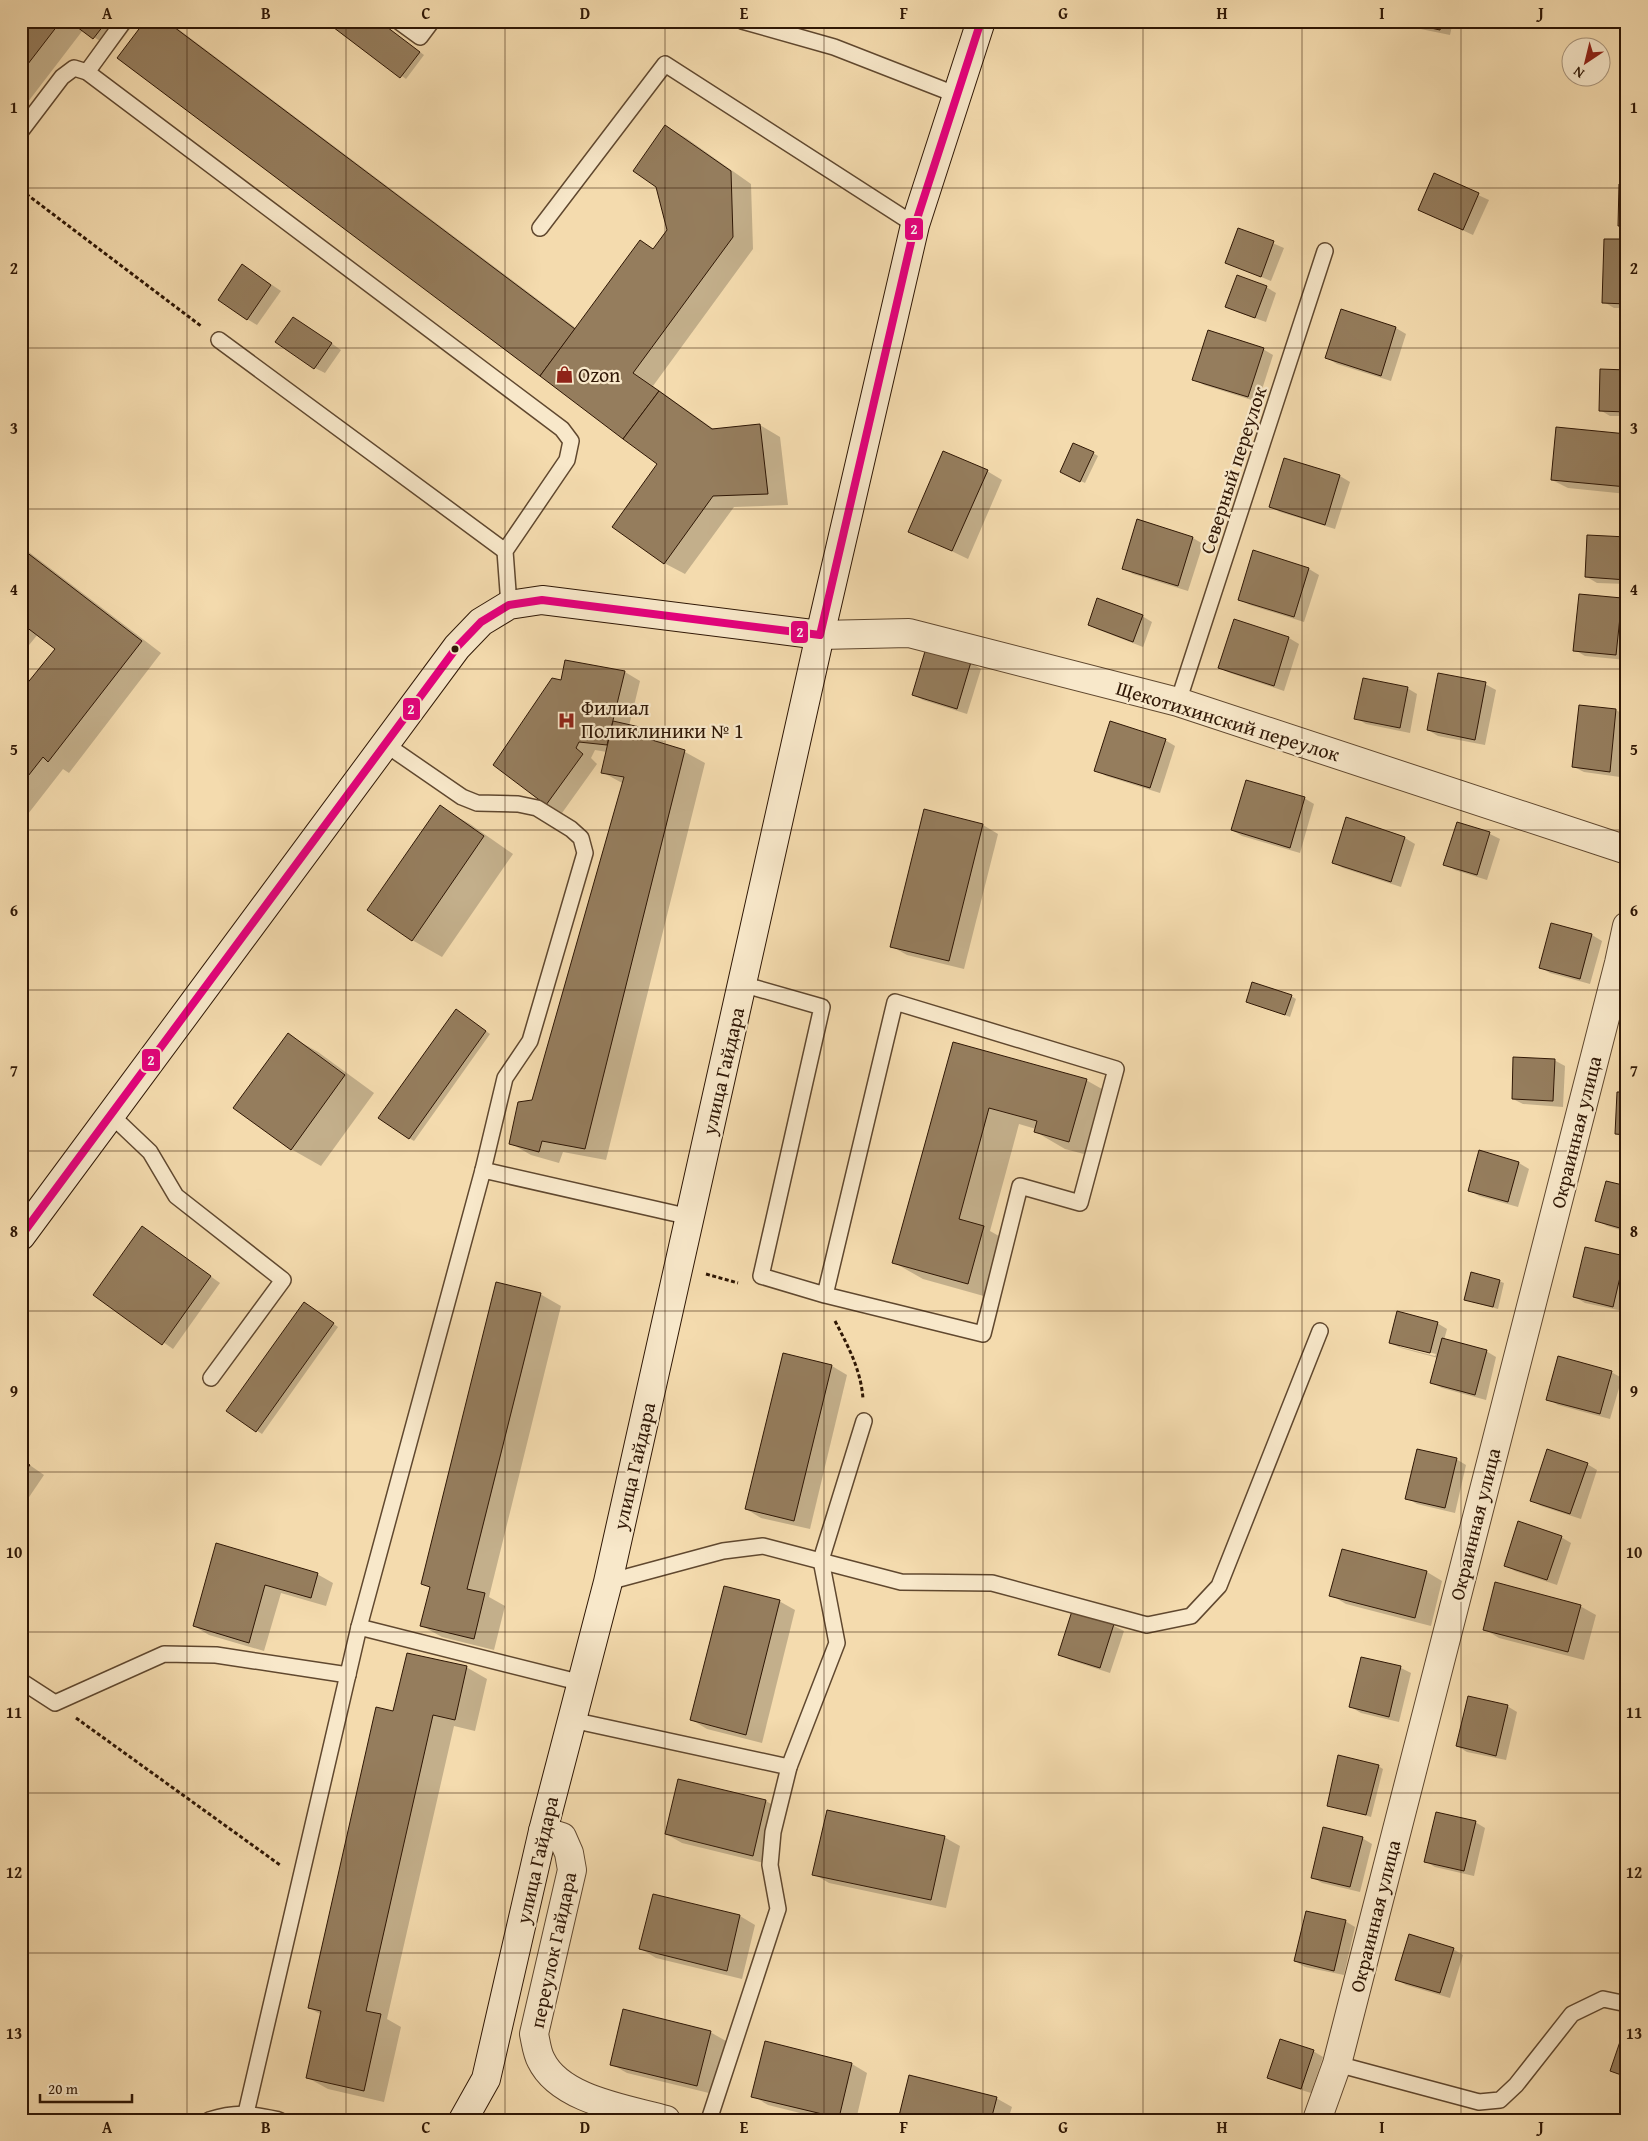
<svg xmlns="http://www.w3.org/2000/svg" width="1648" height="2141" font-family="'Gentium Book Plus',serif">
  <rect width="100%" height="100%" fill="#f4dbae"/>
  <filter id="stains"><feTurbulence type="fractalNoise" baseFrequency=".004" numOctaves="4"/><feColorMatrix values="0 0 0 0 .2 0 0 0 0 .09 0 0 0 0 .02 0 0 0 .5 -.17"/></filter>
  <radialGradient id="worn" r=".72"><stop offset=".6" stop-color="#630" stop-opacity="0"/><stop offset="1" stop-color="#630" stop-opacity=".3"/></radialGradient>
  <!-- shadow -->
  <g fill="#0003" fill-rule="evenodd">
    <polygon points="21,21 136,21 114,50 83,30 21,111"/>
    <polygon points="147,21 168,21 173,25 577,329 640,242 654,249 669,231 657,186 666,126 686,138 751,184 753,249 653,386 715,430 760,425 780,437 788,505 734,507 685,574 664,563 658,464"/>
    <polygon points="327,21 378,21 424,55 406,79"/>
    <polygon points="1401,21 1453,21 1450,35 1411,27"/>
    <polygon points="1434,175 1489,200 1473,235 1419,210"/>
    <polygon points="1627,186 1627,230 1619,225"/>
    <polygon points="1239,229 1284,248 1271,281 1227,263"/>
    <polygon points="1627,241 1627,308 1614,308 1604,302"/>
    <polygon points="253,272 281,291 257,325 247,319"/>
    <polygon points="1266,287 1276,293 1266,322 1237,312 1227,306"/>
    <polygon points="1341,311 1396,328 1406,334 1391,381 1337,364 1327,358"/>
    <polygon points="304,324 341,350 325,373 315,368"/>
    <polygon points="1263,349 1273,355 1258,402 1204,385 1194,379"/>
    <polygon points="1627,371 1627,416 1610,416 1600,410"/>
    <polygon points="1627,435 1627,494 1568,488 1552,480"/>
    <polygon points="1093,453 1098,456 1085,483 1066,474"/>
    <polygon points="987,471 1002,480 968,559 910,531"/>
    <polygon points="1340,476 1350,482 1335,529 1280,512 1270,507"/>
    <polygon points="1193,538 1203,544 1188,591 1133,574 1123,568"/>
    <polygon points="1627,538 1627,584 1597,583 1587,577"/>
    <polygon points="21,546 161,653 69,773 63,769 21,823 21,690 24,692 57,649 38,634 21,655"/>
    <polygon points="1254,552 1309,569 1319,575 1304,622 1250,605 1240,600"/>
    <polygon points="1622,599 1627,602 1626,660 1585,656 1575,650"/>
    <polygon points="1142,616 1152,622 1143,647 1099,630 1089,625"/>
    <polygon points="1234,620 1289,638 1299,644 1284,691 1230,673 1220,668"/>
    <polygon points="927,650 971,663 981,669 967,714 923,700 913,694"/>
    <polygon points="625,672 640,681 629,726 643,730 664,741 663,745 685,752 705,763 606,1160 563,1152 559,1163 531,1155 510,1143 533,1101 624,784 602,772 607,752 595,750 591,758 597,764 562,813 547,804 562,681"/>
    <polygon points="1485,684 1496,690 1485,745 1438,736 1428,730"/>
    <polygon points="1407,688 1417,694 1410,733 1366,724 1356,718"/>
    <polygon points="1580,706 1616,710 1626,716 1620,777 1584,772 1574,767"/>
    <polygon points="1165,740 1175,746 1160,793 1106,776 1096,770"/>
    <polygon points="1304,798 1314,804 1300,853 1242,836 1232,830"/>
    <polygon points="440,807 470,824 513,854 442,957 412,940"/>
    <polygon points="1347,819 1405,838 1415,844 1401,887 1343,868 1333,862"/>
    <polygon points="1458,823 1490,834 1500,839 1487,880 1455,870 1445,864"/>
    <polygon points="983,825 998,834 964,969 907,955 891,946"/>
    <polygon points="1592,935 1602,941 1590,984 1550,973 1540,967"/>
    <polygon points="1291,996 1296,999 1290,1017 1247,1001"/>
    <polygon points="461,1013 490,1034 414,1141 409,1138"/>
    <polygon points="288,1035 318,1052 374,1093 321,1166 291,1149"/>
    <polygon points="953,1043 1086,1080 1116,1097 1099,1158 1065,1149 1036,1132 1036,1129 1019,1124 990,1231 1013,1244 998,1300 923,1279 893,1262"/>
    <polygon points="1554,1060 1565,1066 1563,1107 1523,1104 1513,1099"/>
    <polygon points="1480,1152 1519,1163 1529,1169 1518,1207 1479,1196 1469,1190"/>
    <polygon points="1627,1188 1627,1232 1607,1226 1597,1220"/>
    <polygon points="152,1234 220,1283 173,1349 95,1294"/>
    <polygon points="1586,1249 1627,1259 1627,1297 1623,1311 1585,1303 1575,1297"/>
    <polygon points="1499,1281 1504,1283 1498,1309 1465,1300"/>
    <polygon points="540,1294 561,1306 489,1597 505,1606 494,1650 442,1637 422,1626 431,1588 423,1584"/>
    <polygon points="308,1306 338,1327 262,1434 227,1410"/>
    <path d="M1437 1323 1447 1329 1444 1340 1486 1351 1496 1357 1486 1400 1442 1388 1432 1383 1438 1358 1401 1348 1390 1343ZM1400 1345 1436 1354 1435 1356 1400 1347Z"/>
    <polygon points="832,1366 847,1375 810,1529 761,1518 746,1509"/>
    <polygon points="1611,1372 1622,1378 1610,1419 1558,1405 1548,1399"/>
    <polygon points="21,1459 44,1475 21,1509"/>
    <polygon points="1456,1459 1466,1465 1455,1513 1417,1504 1407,1498"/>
    <polygon points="1587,1464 1597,1470 1581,1519 1541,1506 1531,1500"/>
    <polygon points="1561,1537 1571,1543 1557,1585 1515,1571 1505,1565"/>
    <polygon points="217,1545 317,1574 333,1583 326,1606 281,1593 264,1651 209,1635 194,1626"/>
    <polygon points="1343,1551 1427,1572 1442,1581 1431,1626 1346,1604 1331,1595"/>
    <polygon points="779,1601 795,1610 762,1743 707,1729 692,1720"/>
    <polygon points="1580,1606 1596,1615 1584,1660 1499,1638 1484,1629"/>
    <polygon points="1073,1613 1114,1626 1124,1631 1110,1673 1070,1660 1059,1654"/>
    <polygon points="1362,1659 1401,1668 1411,1673 1399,1722 1361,1713 1351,1707"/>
    <polygon points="466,1667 487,1679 475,1731 454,1726 387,2019 401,2027 384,2102 328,2089 308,2078 322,2015 309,2008 394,1712"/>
    <polygon points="1507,1706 1517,1712 1506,1760 1467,1752 1457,1746"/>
    <polygon points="1378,1766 1383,1769 1371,1817 1328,1805"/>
    <polygon points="766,1801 781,1810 768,1864 682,1843 666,1834"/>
    <polygon points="1475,1822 1485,1828 1474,1876 1435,1867 1425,1861"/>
    <polygon points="944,1837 960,1846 946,1908 829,1883 814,1874"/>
    <polygon points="1362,1838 1372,1844 1360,1892 1322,1883 1312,1877"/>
    <polygon points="653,1895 740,1916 755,1925 742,1979 656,1958 641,1949"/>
    <polygon points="1345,1921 1355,1927 1344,1975 1305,1967 1295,1961"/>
    <polygon points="1453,1949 1463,1955 1450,1998 1406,1985 1396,1979"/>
    <polygon points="710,2032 726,2041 713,2094 627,2073 611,2064"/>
    <polygon points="765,2043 852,2064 867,2073 856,2120 828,2120 768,2105 753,2096"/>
    <polygon points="1313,2051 1323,2057 1311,2093 1279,2083 1269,2077"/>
    <polygon points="996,2098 1012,2107 1008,2120 899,2120"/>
  </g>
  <!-- building -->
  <g fill="#957d5d" stroke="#2f1705">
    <polygon points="21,21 61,21 21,73"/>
    <polygon points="69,21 107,21 93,39"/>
    <polygon points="145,21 166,21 575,329 540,376 117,58"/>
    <polygon points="325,21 379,21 420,52 400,78"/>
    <polygon points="1399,21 1442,21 1440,30"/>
    <polygon points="1625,114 1627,114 1627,156 1623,156"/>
    <polygon points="665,125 731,171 733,237 633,373 659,391 623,439 540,376 640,240 653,249 667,230 656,187 633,171"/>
    <polygon points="1434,173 1479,193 1463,230 1418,210"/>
    <polygon points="1619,184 1627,184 1627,226 1618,226"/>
    <polygon points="1238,228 1274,241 1261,277 1225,263"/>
    <polygon points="1604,239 1627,239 1627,304 1602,303"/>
    <polygon points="242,264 271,285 247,320 218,300"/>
    <polygon points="1237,275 1267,286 1255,318 1225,307"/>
    <polygon points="1341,309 1396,327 1381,376 1325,358"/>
    <polygon points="293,317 332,343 314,369 275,342"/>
    <polygon points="1208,330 1264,348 1248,397 1192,380"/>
    <polygon points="1600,369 1627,370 1627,412 1599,411"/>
    <polygon points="659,391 712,429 760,424 768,494 713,496 664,564 612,527 657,464 623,439"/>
    <polygon points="1556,427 1627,434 1627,487 1551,480"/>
    <polygon points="1073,443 1094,452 1080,482 1060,472"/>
    <polygon points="943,451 988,470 952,551 908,532"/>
    <polygon points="1284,458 1340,475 1325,525 1269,507"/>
    <polygon points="1137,519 1193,537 1178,586 1122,569"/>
    <polygon points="1587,535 1627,537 1627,580 1585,577"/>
    <polygon points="21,548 142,641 48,762 43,757 21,785 21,691 55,649 21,623"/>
    <polygon points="1253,550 1309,568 1294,617 1238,600"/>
    <polygon points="1579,594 1622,598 1616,655 1573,651"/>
    <polygon points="1097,598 1143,615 1133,642 1088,625"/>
    <polygon points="1234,619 1289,637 1274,686 1218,668"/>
    <polygon points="926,648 971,662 957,709 912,695"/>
    <polygon points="565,660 625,671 607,745 579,742 576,748 583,754 546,805 493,765 552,678 561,680"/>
    <polygon points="1438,673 1486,682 1475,740 1427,730"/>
    <polygon points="1363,678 1408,687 1400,728 1354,719"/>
    <polygon points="1579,705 1616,709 1610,772 1572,767"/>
    <polygon points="613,721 644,728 642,737 685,750 585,1149 542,1141 539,1152 509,1144 518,1102 532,1100 624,777 601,773"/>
    <polygon points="1110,721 1166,739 1150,788 1094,771"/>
    <polygon points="1246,780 1305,797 1290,848 1231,830"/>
    <polygon points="440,805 484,836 412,941 367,910"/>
    <polygon points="924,809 983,824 949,961 890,947"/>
    <polygon points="1346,817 1405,837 1391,882 1332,863"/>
    <polygon points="1457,822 1490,832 1477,875 1443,865"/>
    <polygon points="1551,923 1592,934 1580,979 1539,968"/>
    <polygon points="1252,982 1292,995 1285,1015 1246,1002"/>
    <polygon points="456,1009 486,1031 409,1139 378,1118"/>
    <polygon points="288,1033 345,1075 291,1150 233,1108"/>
    <polygon points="953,1042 1087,1079 1069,1142 1034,1132 1037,1121 989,1108 959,1219 984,1226 968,1284 892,1263"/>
    <polygon points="1513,1057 1555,1059 1553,1101 1512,1099"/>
    <polygon points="1617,1092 1627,1092 1627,1135 1615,1134"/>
    <polygon points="1479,1150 1519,1162 1508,1202 1468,1191"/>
    <polygon points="1606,1181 1627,1186 1627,1230 1595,1221"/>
    <polygon points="142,1226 211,1276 162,1345 93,1295"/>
    <polygon points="1585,1247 1625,1256 1613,1307 1573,1297"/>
    <polygon points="1471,1272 1500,1280 1493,1307 1464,1300"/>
    <polygon points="496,1282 541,1293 467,1589 485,1593 474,1639 420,1626 430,1587 421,1584"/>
    <polygon points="304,1302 334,1323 256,1432 226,1411"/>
    <polygon points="1397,1311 1438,1322 1430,1353 1389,1343"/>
    <polygon points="1442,1338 1487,1350 1475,1395 1430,1383"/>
    <polygon points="783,1353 832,1365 794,1521 745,1509"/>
    <polygon points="1558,1356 1612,1371 1600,1414 1546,1400"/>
    <polygon points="1417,1449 1457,1458 1445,1508 1405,1499"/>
    <polygon points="1547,1449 1588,1463 1570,1514 1530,1501"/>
    <polygon points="21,1459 30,1465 21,1477"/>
    <polygon points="1518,1521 1562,1536 1547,1580 1504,1566"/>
    <polygon points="216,1543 318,1573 311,1598 265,1585 249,1643 193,1626"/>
    <polygon points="1342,1549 1427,1571 1415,1618 1329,1596"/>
    <polygon points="1495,1582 1581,1605 1568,1652 1483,1630"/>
    <polygon points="724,1586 780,1600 746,1735 690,1720"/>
    <polygon points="1072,1611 1114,1624 1100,1668 1058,1655"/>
    <polygon points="407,1653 467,1666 455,1720 433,1715 366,2011 381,2014 364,2091 306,2078 321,2011 308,2008 376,1707 393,1711"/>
    <polygon points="1361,1657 1401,1666 1389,1717 1349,1707"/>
    <polygon points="1468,1696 1508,1705 1496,1756 1456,1746"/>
    <polygon points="1338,1755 1379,1765 1366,1815 1327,1806"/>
    <polygon points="678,1779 766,1800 753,1856 665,1834"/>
    <polygon points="827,1810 945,1836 931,1900 812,1875"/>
    <polygon points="1436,1812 1476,1821 1464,1871 1424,1862"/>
    <polygon points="1323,1827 1363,1837 1350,1887 1311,1878"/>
    <polygon points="653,1894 740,1915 727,1971 639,1949"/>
    <polygon points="1306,1911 1346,1920 1334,1971 1294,1961"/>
    <polygon points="1409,1934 1454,1948 1440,1993 1395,1980"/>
    <polygon points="623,2009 711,2031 697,2086 610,2065"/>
    <polygon points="1626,2024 1627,2024 1627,2077 1610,2071"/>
    <polygon points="1280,2039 1314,2050 1301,2089 1267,2078"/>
    <polygon points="765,2041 852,2063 839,2118 751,2097"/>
    <polygon points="909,2075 997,2097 991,2120 898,2120"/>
  </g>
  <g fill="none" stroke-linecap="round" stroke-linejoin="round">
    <defs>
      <g id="lane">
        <polyline points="398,21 420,37 432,21"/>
        <polyline points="742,21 834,47 957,95"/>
        <polyline points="87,72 124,21"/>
        <polyline points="21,131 62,77 74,68 87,72 562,429 571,441 567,460 505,551 509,605"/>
        <polyline points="540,228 665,64 915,225"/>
        <polyline points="219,340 505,551"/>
        <polyline points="1178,702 1325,251"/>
        <polyline points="385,744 462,797 477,803 518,804 537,808 571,829 581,838 585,853 530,1041 505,1078 483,1170"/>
        <polyline points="742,984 822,1007 761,1276 825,1295 983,1334 1020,1186 1080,1203 1116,1069 895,1002 825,1295"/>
        <polyline points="111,1115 150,1152 176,1196 283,1280 211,1378"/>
        <polyline points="608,1582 723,1551 763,1546 901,1582 992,1583 1147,1625 1191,1616 1219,1586 1320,1331"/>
        <polyline points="359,1627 483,1170 690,1217"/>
        <polyline points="21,1681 55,1703 164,1654 216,1655 348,1675"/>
        <polyline points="572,1720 789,1767"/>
        <polyline points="1337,2064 1479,2102 1500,2100 1516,2085 1572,2014 1603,1999 1627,2004"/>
        <polyline points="246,2113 359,1627 582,1683"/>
        <path d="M209 2120C238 2111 250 2114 279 2120"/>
        <polyline points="709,2120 778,1909 770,1865 773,1832 789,1767 837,1643 821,1560 864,1421"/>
      </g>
      <g id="street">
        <polyline points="820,635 909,633 1178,702 1627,850"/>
        <path d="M543 1831 562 1837 569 1853 572 1870 534 2034C536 2043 537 2053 541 2060 560 2100 627 2109 666 2120"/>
        <polyline points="1317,2120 1337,2064 1619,963 1627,926"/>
      </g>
      <g id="secondary">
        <polyline points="21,1236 457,647 481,622 509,605 542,600 820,635"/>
        <polyline points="463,2120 486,2079 543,1831 608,1582 820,635 915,225 981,21"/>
      </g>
    </defs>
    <!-- lane casing -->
    <use href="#lane" stroke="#60482f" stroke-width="18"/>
    <!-- street casing -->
    <use href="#street" stroke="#60482f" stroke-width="30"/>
    <!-- secondary casing -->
    <use href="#secondary" stroke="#2f1705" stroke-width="30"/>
    <!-- path -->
    <g stroke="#2f1705" stroke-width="3" stroke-dasharray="4 2.5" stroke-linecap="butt">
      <polyline points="21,190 201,326"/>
      <polyline points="706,1274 738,1283"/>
      <path d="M835 1321C848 1346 861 1370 863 1399"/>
      <polyline points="76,1718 280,1865"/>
    </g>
    <!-- lane -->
    <use href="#lane" stroke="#f8e8ca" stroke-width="15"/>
    <!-- street -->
    <use href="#street" stroke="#f8e8ca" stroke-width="28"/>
    <!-- secondary -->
    <use href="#secondary" stroke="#f8e8ca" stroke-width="28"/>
    <defs>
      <polyline id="bus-1" points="21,1236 457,647 481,622 509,605 542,600 820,635 915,225 981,21"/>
    </defs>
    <!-- bus-1 casing -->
    <use href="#bus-1" stroke="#f8e8ca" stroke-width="11"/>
    <!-- bus-1 -->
    <use href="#bus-1" stroke="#e5007d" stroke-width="8"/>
  </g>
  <!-- grid -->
  <path fill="none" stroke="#2f1705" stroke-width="1" stroke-opacity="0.55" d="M187 21V2120M346 21V2120M505 21V2120M665 21V2120M824 21V2120M983 21V2120M1143 21V2120M1302 21V2120M1461 21V2120M21 188H1627M21 348H1627M21 509H1627M21 669H1627M21 830H1627M21 990H1627M21 1151H1627M21 1311H1627M21 1472H1627M21 1632H1627M21 1793H1627M21 1953H1627"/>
  <!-- icons -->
  <defs>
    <symbol id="shop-bare" viewBox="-9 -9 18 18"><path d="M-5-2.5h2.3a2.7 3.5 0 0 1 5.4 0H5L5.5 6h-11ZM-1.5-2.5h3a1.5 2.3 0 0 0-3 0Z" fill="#8f2418" stroke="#f8e8ca" stroke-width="2.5" paint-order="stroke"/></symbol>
    <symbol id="hospital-bare" viewBox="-9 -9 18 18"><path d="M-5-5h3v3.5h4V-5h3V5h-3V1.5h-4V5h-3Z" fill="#8f2418" stroke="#f8e8ca" stroke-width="2.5" paint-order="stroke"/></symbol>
  </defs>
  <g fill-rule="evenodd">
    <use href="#shop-bare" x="552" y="362" width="25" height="25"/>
    <use href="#hospital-bare" x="554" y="708" width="25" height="25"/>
  </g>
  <!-- markers -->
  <circle fill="#2f1705" stroke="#f8e8ca" stroke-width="2" cx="455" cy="649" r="4.5"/>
  <g text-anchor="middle" stroke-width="4.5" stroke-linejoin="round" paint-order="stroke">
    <!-- poi labels -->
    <g font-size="20" fill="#2f1705" stroke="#f8e8ca" text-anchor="start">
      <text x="578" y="382">Ozon</text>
      <text x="581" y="715">Филиал<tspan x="581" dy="23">Поликлиники № 1</tspan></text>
    </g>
    <!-- street labels -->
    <g font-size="20" fill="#2f1705" stroke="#f8e8ca">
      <text transform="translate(1233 470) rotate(-72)" y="7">Северный переулок</text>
      <text transform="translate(1228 721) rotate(17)" y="7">Щекотихинский переулок</text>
      <text transform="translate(723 1071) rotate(-77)" y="7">улица Гайдара</text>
      <text transform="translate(1576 1132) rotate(-76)" y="7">Окраинная улица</text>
      <text transform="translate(634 1466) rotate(-77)" y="7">улица Гайдара</text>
      <text transform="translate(1475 1524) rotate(-76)" y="7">Окраинная улица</text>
      <text transform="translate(537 1860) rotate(-77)" y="7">улица Гайдара</text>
      <text transform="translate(1375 1916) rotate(-76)" y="7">Окраинная улица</text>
      <text transform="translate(553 1950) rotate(-78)" y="7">переулок Гайдара</text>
    </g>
  </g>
  <g stroke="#f8e8ca" stroke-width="2">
    <rect x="904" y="217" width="20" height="24" rx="5" fill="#e5007d"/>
    <rect x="790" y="620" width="19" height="24" rx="5" fill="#e5007d"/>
    <rect x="402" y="697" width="19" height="24" rx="5" fill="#e5007d"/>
    <rect x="141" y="1048" width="20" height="24" rx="5" fill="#e5007d"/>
  </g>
  <g font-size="14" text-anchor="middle" font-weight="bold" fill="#fff">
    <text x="914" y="234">2</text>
    <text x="800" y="637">2</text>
    <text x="411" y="714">2</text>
    <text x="151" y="1065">2</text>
  </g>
  <!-- margin -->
  <rect width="1648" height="2141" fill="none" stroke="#f4dbae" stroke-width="55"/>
  <!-- north arrow -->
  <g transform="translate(1586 62) rotate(215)"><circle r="24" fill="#f8e8ca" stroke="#a8947b"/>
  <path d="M0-4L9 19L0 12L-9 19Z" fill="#8f2418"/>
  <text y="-8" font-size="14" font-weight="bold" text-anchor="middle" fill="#2f1705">N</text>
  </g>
  <!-- scale -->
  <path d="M40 2094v8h92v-8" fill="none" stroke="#2f1705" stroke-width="2.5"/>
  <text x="48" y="2094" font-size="15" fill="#2f1705" stroke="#f8e8ca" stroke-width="4" paint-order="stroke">20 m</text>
  <rect x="28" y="28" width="1592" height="2086" fill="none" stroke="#2f1705" stroke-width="2"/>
  <g font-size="16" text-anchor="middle" font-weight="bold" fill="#2f1705">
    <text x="107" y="19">A</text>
    <text x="266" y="19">B</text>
    <text x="426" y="19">C</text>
    <text x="585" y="19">D</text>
    <text x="744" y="19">E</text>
    <text x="904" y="19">F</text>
    <text x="1063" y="19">G</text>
    <text x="1222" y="19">H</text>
    <text x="1382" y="19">I</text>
    <text x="1541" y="19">J</text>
    <text x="14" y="113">1</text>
    <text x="1634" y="113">1</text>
    <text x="14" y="274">2</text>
    <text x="1634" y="274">2</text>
    <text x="14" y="434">3</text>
    <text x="1634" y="434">3</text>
    <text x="14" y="595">4</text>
    <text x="1634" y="595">4</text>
    <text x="14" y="755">5</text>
    <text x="1634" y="755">5</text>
    <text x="14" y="916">6</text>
    <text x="1634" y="916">6</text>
    <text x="14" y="1076">7</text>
    <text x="1634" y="1076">7</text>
    <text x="14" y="1237">8</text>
    <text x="1634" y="1237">8</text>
    <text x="14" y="1397">9</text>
    <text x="1634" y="1397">9</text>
    <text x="14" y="1558">10</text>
    <text x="1634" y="1558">10</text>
    <text x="14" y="1718">11</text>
    <text x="1634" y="1718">11</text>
    <text x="14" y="1878">12</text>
    <text x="1634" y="1878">12</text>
    <text x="14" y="2039">13</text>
    <text x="1634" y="2039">13</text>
    <text x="107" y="2133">A</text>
    <text x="266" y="2133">B</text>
    <text x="426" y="2133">C</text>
    <text x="585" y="2133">D</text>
    <text x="744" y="2133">E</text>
    <text x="904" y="2133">F</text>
    <text x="1063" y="2133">G</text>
    <text x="1222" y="2133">H</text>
    <text x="1382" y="2133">I</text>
    <text x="1541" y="2133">J</text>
  </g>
  <rect width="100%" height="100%" filter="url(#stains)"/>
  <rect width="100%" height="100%" fill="url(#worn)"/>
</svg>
